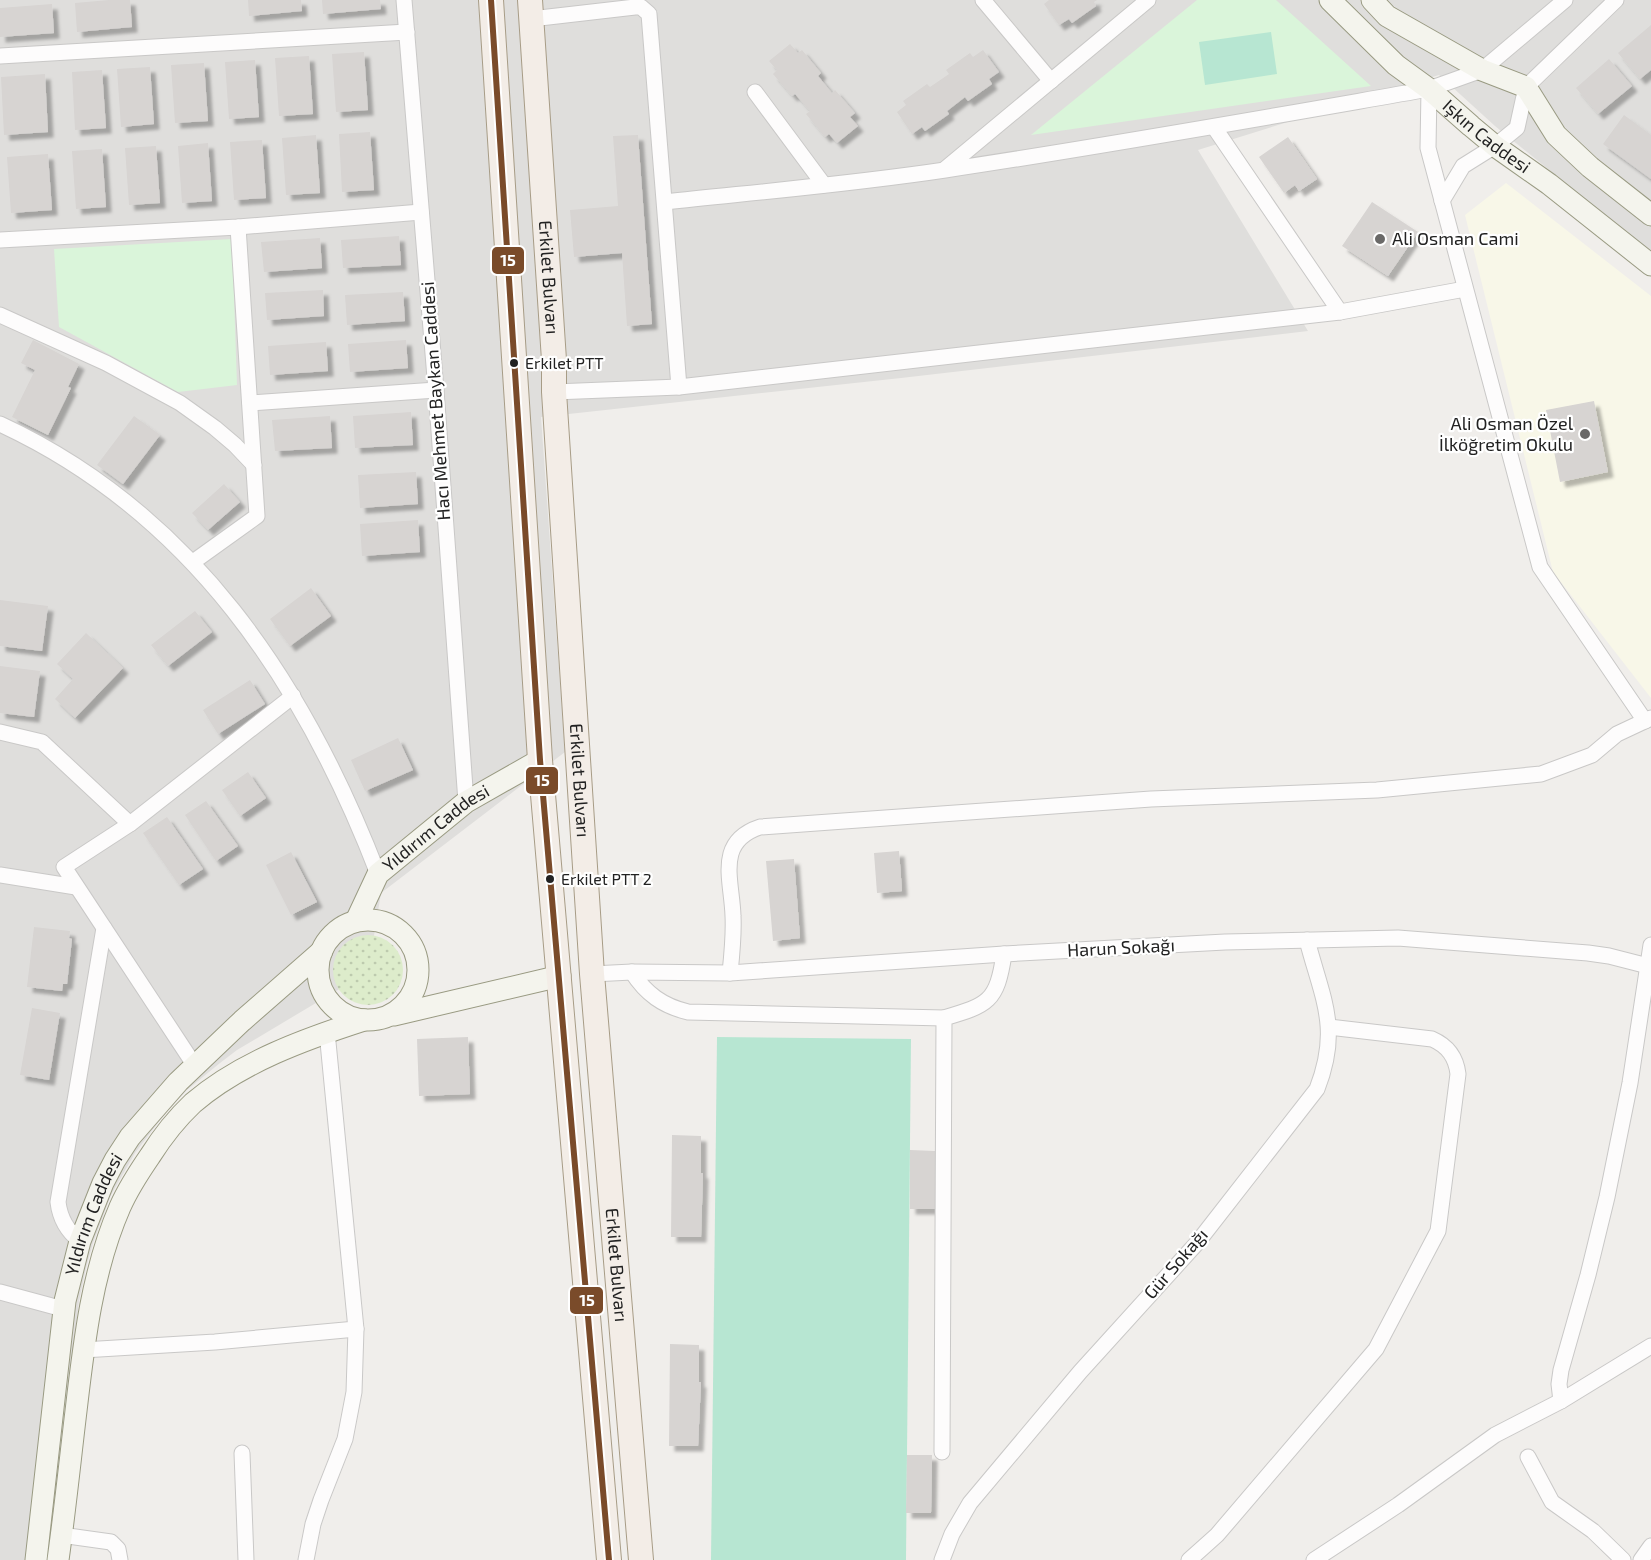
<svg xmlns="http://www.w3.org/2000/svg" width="1651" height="1560" font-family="'Exo 2',sans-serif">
  <defs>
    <pattern id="grass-dots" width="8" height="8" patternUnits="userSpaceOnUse" patternTransform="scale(1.5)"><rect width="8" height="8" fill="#ddeccb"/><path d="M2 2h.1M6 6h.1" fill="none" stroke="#bdcaae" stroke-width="1.8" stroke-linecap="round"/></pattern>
    <filter id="shadow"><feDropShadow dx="5.5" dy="5.5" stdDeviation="1.5" flood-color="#0004"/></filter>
  </defs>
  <rect width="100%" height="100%" fill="#f0eeeb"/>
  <!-- residential -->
  <polygon fill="#dfdedc" points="0,0 1651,0 1651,253 1495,126 1439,75 1198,150 1308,331 901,378 541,417 565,752 381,893 368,972 237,1050 220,1063 187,1090 167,1111 135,1153 111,1195 93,1243 86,1268 79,1301 48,1560 0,1560"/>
  <!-- education -->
  <polygon fill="#f8f7e8" points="1506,183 1651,296 1651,698 1553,572 1465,215"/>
  <!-- grass -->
  <circle fill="url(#grass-dots)" cx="368" cy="970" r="35"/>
  <!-- park -->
  <g fill="#daf5da">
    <polygon points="1197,0 1276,0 1371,86 1031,135"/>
    <polygon points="232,239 237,385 178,392 59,327 54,249"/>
  </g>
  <!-- pitch -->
  <g fill="#b7e6d2">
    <polygon points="1271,32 1277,74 1205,85 1199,42"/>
    <polygon points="717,1037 911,1039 906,1560 711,1560"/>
  </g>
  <!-- building -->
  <g fill="#d7d4d2" filter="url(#shadow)">
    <polygon points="109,0 130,0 132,27 77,32 75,3"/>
    <polygon points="248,0 301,0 302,11 249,16"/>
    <polygon points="322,0 380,0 381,9 323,14"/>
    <polygon points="1049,0 1097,0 1094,2 1096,6 1072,23 1069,19 1059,25 1044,4"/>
    <polygon points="52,4 54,33 0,37 0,8"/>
    <polygon points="1651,25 1651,70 1640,79 1618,53"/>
    <polygon points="790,44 798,53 802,50 821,73 818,76 832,93 835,90 855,113 850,117 858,126 837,143 829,134 825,137 806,114 810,111 795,94 792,96 773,74 777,70 769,61"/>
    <polygon points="983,50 999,72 989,79 992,84 968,101 965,97 947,111 949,114 925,131 922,127 912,134 897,112 906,105 903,101 927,84 930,87 949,74 946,70 970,53 973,57"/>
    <polygon points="364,52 368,110 336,112 332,54"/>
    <polygon points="309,56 313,114 279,116 275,58"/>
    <polygon points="1609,59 1632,86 1598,114 1576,88"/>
    <polygon points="255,60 259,117 229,119 225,62"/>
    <polygon points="204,63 208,121 175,123 171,65"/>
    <polygon points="150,67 154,124 121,127 117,69"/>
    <polygon points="102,70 106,128 75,130 72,72"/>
    <polygon points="45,74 48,132 4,135 1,77"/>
    <polygon points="1624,115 1651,135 1651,179 1603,144"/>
    <polygon points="370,132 374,190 342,192 339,134"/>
    <polygon points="316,135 320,193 286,195 282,138"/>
    <polygon points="638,135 652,324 627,326 622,253 574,257 570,210 618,206 613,136"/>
    <polygon points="1288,137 1317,179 1299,191 1295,185 1284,193 1259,157"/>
    <polygon points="262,140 266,198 234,200 230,142"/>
    <polygon points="208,143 212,201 182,203 178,146"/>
    <polygon points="156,146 160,203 129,205 125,148"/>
    <polygon points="102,149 106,207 76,209 72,151"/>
    <polygon points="48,154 52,210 11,213 7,157"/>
    <polygon points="1372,202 1418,232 1388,276 1342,246"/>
    <polygon points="399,236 401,265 343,268 341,240"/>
    <polygon points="320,238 322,268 264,272 261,242"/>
    <polygon points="323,290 324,316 267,320 265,293"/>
    <polygon points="403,292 405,321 347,325 345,295"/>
    <polygon points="33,340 79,364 68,387 71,388 48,435 12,417 35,370 21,363"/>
    <polygon points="406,340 408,368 350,372 348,344"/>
    <polygon points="326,342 328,371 270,375 268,346"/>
    <polygon points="1594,401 1608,472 1560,482 1546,410"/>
    <polygon points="411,412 413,445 355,448 353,416"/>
    <polygon points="134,416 160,435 123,484 97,465"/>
    <polygon points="330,416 332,448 275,451 272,420"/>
    <polygon points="416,472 418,504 360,508 358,475"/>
    <polygon points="224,484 240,502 208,530 192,513"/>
    <polygon points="418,520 420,552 362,556 360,524"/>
    <polygon points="311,588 331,616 290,646 270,619"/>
    <polygon points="0,600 48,606 42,651 0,646"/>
    <polygon points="195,611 212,632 168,666 151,645"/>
    <polygon points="86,633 123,668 75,718 55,699 73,679 57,664"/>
    <polygon points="0,666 40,671 34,717 0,713"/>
    <polygon points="250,680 265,704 218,734 203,710"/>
    <polygon points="398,738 413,770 365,791 351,760"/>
    <polygon points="248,772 266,798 240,816 222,790"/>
    <polygon points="206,801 238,846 216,861 185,815"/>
    <polygon points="167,817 203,869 179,885 143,833"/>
    <polygon points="899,851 902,891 877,893 874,853"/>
    <polygon points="291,852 317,902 291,915 266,865"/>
    <polygon points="794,859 800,938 773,941 766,861"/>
    <polygon points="34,927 70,931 69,938 72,939 67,984 63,984 62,991 27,987"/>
    <polygon points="32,1008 60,1013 49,1080 20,1075"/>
    <polygon points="468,1037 470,1094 419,1096 417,1039"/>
    <polygon points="672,1135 701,1136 701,1173 703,1173 701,1237 671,1237"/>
    <polygon points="910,1150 935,1151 935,1209 910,1209"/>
    <polygon points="670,1344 699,1345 699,1382 701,1382 698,1446 669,1446"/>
    <polygon points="907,1455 932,1455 931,1513 906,1513"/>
  </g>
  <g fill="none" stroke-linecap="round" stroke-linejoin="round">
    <defs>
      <g id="street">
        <polyline points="404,0 436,390 466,802"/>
        <polyline points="983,0 1051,81"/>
        <polyline points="1565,0 1482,70 1429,89 1428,148 1540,567 1645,721"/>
        <polyline points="531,19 635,7 641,7 649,14 679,387"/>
        <polyline points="0,56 407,32"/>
        <polyline points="755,92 824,185"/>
        <polyline points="1214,127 1340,312"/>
        <polyline points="945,169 1148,0"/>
        <polyline points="1442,201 1463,166 1495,146 1517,128 1526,87 1616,0"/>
        <path d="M665 202C758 192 852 184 945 170 1106 146 1268 117 1429 89"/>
        <polyline points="0,240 238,227 421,212"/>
        <polyline points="0,315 106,363 180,403 215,428 235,445 254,465"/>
        <polyline points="554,392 679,387 1340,312 1465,289"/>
        <polyline points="250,403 436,390"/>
        <path d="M0 424C192 513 304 682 378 874"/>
        <polyline points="193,562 257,516 238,227"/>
        <polyline points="0,732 42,742 130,824"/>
        <polyline points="0,875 76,887"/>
        <path d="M632 972C646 994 663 1006 688 1012L944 1018"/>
        <path d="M730 973C732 954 734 935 733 916 732 880 715 842 760 827L1151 799 1377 790 1541 774 1592 755 1617 734 1651 718"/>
        <polyline points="592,974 632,972 730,973 1004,954 1225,942 1398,938 1588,953 1609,956 1648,966 1651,969"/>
        <polyline points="195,1066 64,867 130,824 293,696"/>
        <path d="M80 1241C67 1231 60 1219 58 1202L104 928"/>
        <polyline points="0,1292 63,1309"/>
        <polyline points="83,1350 215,1342 356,1329"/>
        <polyline points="1561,1401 1559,1384 1561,1370 1588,1275 1607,1197 1630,1083 1651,945"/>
        <path d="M942 1452 944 1018C988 1005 997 1002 1004 954"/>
        <polyline points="242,1453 246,1560"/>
        <polyline points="1528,1457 1552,1502 1593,1531 1623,1560"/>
        <polyline points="61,1535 111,1542 118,1549 120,1560"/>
        <polyline points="306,1560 313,1524 321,1500 345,1439 354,1392 356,1329 327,1032"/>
        <path d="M942 1560 952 1534 970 1503 1080 1372 1197 1243 1317 1089C1341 1028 1322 998 1307 940"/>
        <path d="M1189 1560 1217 1535 1376 1349 1438 1231 1458 1074C1456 1057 1448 1046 1432 1039L1329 1027"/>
        <polyline points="1314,1560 1398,1505 1495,1435 1561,1401 1651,1346"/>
        <polyline points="1641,1560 1651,1546"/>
      </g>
      <g id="secondary">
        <path id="s1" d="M1330 0 1396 65 1429 89 1471 126 1495 146 1549 184 1651 265"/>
        <polyline points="1372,0 1387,16 1482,70 1526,87 1556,135 1590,167 1651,215"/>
        <circle cx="368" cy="970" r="50"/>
        <path id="s2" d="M356 921 378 874 466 802 540 760"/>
        <polyline points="394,1015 560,976"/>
        <path id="s3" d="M36 1560 65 1301 80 1241 103 1183 115 1160 130 1137 178 1082 242 1021 322 951"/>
        <path d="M58 1560C65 1510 70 1461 76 1411 84 1342 92 1271 120 1207 128 1189 139 1172 150 1156 162 1137 176 1119 193 1103 241 1062 305 1039 364 1020"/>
      </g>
      <g id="primary">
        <polyline points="491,0 540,760 609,1560"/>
        <path id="s4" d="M530 0 554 360V392L592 974 641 1560"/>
      </g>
    </defs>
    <!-- street casing -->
    <use href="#street" stroke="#c9c8c7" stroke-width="17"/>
    <!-- secondary casing -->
    <use href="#secondary" stroke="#999a82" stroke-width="23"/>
    <!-- primary casing -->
    <use href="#primary" stroke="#a79c86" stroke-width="26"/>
    <!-- street -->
    <use href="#street" stroke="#fdfcfc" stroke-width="15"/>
    <!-- secondary -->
    <use href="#secondary" stroke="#f4f4ed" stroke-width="21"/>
    <!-- primary -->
    <use href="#primary" stroke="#f3ede7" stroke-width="24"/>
    <defs>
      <polyline id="bus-1" points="491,0 540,760 609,1560"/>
    </defs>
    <!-- bus-1 casing -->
    <use href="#bus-1" stroke="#fff" stroke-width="10"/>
    <!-- bus-1 -->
    <use href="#bus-1" stroke="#7a4b2a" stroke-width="6"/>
  </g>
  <!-- markers -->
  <g fill="#6a6968" stroke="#fff" stroke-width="2">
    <circle cx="1380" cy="239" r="6"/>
    <circle cx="1585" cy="434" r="6"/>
  </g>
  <g fill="#222" stroke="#fff" stroke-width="2">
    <circle cx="514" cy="363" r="5"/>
    <circle cx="550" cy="879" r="5"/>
  </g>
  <g text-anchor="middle" stroke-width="4.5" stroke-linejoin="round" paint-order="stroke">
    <!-- bus labels -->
    <g font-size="16" fill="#222" stroke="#fff" text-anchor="start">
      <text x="525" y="369">Erkilet PTT</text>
      <text x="561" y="885">Erkilet PTT 2</text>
    </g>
    <!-- street labels -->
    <g font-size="18" fill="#222" stroke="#fff">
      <text dy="6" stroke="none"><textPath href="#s1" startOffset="208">Işkın Caddesi</textPath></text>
      <text dy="6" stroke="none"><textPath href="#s4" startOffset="278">Erkilet Bulvarı</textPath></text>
      <text transform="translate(436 401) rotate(-94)" y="6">Hacı Mehmet Baykan Caddesi</text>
      <text dy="6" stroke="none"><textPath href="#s4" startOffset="782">Erkilet Bulvarı</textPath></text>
      <text dy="6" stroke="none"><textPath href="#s2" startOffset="126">Yıldırım Caddesi</textPath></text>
      <text transform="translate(1121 948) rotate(-3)" y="6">Harun Sokağı</text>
      <text dy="6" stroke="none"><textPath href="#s3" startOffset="352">Yıldırım Caddesi</textPath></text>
      <text transform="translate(1176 1264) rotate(-49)" y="6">Gür Sokağı</text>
      <text dy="6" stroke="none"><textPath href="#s4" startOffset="1268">Erkilet Bulvarı</textPath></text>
    </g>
    <!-- poi labels -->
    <g font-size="18" fill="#222" stroke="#fff" text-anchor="start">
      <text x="1392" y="245">Ali Osman Cami</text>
      <text x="1573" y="430" text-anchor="end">Ali Osman Özel<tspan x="1573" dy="21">İlköğretim Okulu</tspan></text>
    </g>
  </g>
  <g stroke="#fff" stroke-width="2">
    <rect x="491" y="246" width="34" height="29" rx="6" fill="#7a4b2a"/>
    <rect x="525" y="766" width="34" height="29" rx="6" fill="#7a4b2a"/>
    <rect x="569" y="1286" width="35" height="29" rx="6" fill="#7a4b2a"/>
  </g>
  <g font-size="16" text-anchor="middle" font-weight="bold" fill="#fff">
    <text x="508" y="266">15</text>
    <text x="542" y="786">15</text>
    <text x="587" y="1306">15</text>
  </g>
</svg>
